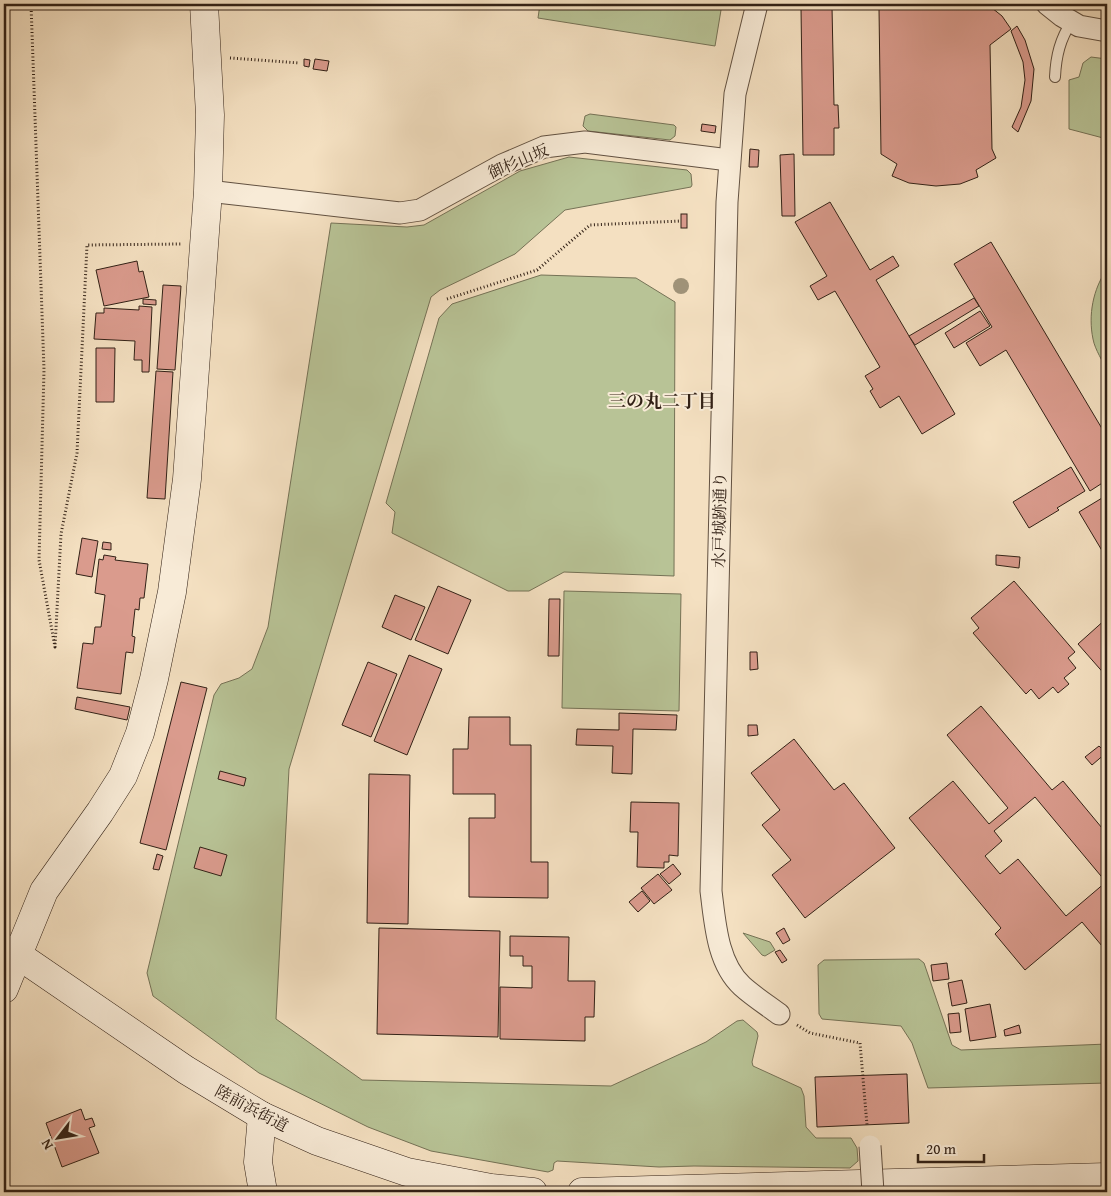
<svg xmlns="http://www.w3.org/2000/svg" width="1111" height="1196" font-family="'Gentium Book Plus','Noto Serif JP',serif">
  <rect width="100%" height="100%" fill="#f4e0c1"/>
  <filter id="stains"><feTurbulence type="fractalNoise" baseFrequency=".004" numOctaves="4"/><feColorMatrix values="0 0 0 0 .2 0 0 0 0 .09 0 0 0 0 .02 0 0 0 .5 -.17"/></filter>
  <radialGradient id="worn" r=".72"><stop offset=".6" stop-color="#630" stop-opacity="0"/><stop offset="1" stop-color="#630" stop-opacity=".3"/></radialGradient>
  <!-- green -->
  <g fill="#b8c396" stroke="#757256">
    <polygon points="540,4 722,4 715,46 538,18"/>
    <polygon points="1091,57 1107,59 1107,139 1069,129 1069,80 1079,77 1083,63"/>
    <polygon points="590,114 674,125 676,127 675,136 670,140 588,131 583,126 585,116"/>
    <polygon points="569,157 687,170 691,174 692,185 691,187 565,210 515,254 440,290 431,297 289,769 276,1019 362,1080 611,1086 706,1042 737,1021 743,1020 757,1032 758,1036 752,1062 753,1066 801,1088 804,1096 806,1127 816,1138 851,1138 857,1148 858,1161 850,1168 694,1166 659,1167 557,1161 554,1163 553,1170 548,1172 431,1151 368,1127 259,1073 153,996 147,973 214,695 221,684 239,678 252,669 268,627 331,223 407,227 424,225 520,171"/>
    <path d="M1107 269V371C1103 361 1095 350 1093 339 1088 315 1093 289 1107 269Z"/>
    <polygon points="541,275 636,278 675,302 674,576 564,572 529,591 508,591 392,533 395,512 386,503 439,318 452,304"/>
    <polygon points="564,591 681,594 679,711 562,708"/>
    <polygon points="743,933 770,942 775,950 765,956 762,955"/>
    <polygon points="919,959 924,963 952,1045 961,1050 1107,1044 1107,1083 928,1088 912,1043 901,1026 822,1019 819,1014 818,965 824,960"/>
  </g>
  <!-- building -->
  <g fill="#da9b8d" stroke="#322116" fill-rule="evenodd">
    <polygon points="886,4 987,4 1002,16 1011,29 990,45 992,149 996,158 976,170 978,177 960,184 936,186 909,183 892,176 897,164 881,154 879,9"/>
    <polygon points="832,7 834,105 838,105 839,128 834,128 834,155 803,155 801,8"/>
    <polygon points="1017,26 1025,40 1034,69 1031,101 1018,132 1012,127 1021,107 1025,80 1023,62 1011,31"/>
    <polygon points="304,59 310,60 309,67 304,66"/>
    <polygon points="315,59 329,61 327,71 313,69"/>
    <polygon points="702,124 716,126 715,133 701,131"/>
    <polygon points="750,149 759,150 758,167 749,167"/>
    <polygon points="794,154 795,216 782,216 780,155"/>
    <polygon points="830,202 870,270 893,256 899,266 876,280 955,414 922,434 899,396 880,408 870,391 873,389 865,376 880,367 835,291 818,300 810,286 827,276 795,222"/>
    <rect x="681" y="214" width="6" height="14"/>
    <polygon points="991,242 1107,437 1107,480 1090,491 1006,350 980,366 966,343 992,327 954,264"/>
    <polygon points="137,261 139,272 143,271 149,297 104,306 96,270"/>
    <polygon points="163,285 181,286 175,370 157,369"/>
    <polygon points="974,298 979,306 915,345 909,336"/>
    <polygon points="143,299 156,300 156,305 143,304"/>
    <polygon points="139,306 152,307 149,372 142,372 142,360 134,360 135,341 94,339 96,313 104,313 104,308 139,310"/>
    <polygon points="980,311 990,326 954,348 945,333"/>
    <polygon points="96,348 115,348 114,402 96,402"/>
    <polygon points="156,371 173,372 165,499 147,498"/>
    <polygon points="1071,467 1085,491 1057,508 1059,510 1029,528 1013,502"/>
    <polygon points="1107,495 1107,559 1079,512"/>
    <polygon points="82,538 98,541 92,577 76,574"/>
    <polygon points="103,542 111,543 111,550 102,549"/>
    <polygon points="104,555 116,557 115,560 148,564 144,598 140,598 139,610 135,609 132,636 135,637 133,653 126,652 121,694 77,688 83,643 93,644 95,627 101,627 105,595 95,593 99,559 103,560"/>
    <polygon points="996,555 1020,557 1019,568 996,565"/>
    <polygon points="1014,581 1075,652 1068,658 1076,668 1064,678 1069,684 1058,693 1053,687 1039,699 1031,689 1026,694 973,633 979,628 971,618"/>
    <polygon points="438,586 471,600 448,654 415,640"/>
    <polygon points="395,595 425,607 411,640 382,627"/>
    <polygon points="549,599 560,599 559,656 548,656"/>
    <polygon points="1107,618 1107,677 1078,644"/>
    <polygon points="750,652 757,652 758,669 750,670"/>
    <polygon points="409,655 442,669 407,755 374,741"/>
    <polygon points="368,662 397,674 371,737 342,725"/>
    <polygon points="181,682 207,688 166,850 140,843"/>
    <polygon points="77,697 130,707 127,720 75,709"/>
    <path d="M981 706 1052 790 1063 781 1107 834V901L1106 902 1107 904V952L1082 922 1025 970 995 934 1001 928 909 818 953 781 989 824 1008 808 947 735ZM1035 797 1106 882 1066 916 1018 859 1000 874 985 856 1002 841 994 831Z"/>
    <polygon points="619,713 677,715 676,730 633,729 632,774 612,773 613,746 576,745 577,729 619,730"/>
    <polygon points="469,717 510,717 510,745 531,745 531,862 548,862 548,898 469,897 469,818 495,818 495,794 453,794 453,749 468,749"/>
    <polygon points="748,725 757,725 758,735 748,736"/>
    <polygon points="794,739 834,790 844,783 895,848 805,918 772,875 791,860 762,825 780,810 751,773"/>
    <polygon points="1099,746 1106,753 1092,765 1085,757"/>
    <polygon points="220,771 246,778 244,786 218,779"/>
    <polygon points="369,774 410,775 408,924 367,923"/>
    <polygon points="631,802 679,803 678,856 669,855 669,862 664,862 664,868 637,867 638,832 630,832"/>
    <polygon points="200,847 227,855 221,876 194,868"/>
    <polygon points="157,854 163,856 159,870 153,869"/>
    <polygon points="673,864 681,874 669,884 660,874"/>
    <polygon points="658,874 672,890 654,904 641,888"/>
    <polygon points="642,891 650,901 638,912 629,902"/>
    <polygon points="379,928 500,931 498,1037 377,1034"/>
    <polygon points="784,928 790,940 783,944 776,933"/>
    <polygon points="510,936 569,937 568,981 595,981 594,1017 585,1017 585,1041 500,1039 500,987 532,988 532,966 523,966 523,956 510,956"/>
    <polygon points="780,950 787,960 782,963 775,952"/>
    <polygon points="947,963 949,979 933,981 931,965"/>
    <polygon points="962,980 967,1003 952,1006 948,983"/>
    <polygon points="990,1004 996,1037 970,1041 965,1009"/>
    <polygon points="959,1013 961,1032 950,1033 948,1014"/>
    <polygon points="1019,1025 1021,1033 1005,1036 1004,1030"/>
    <polygon points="907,1074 909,1123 817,1127 815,1077"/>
    <polygon points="81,1109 85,1120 92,1118 95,1126 89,1128 99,1153 62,1167 46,1123"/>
  </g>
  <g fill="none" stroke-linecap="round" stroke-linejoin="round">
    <defs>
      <path id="lane" d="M1055 77C1056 56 1060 39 1072 21"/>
      <g id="street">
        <path d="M757 4 735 94 727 202 711 891C715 922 717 963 742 986 753 996 767 1005 779 1014"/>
        <polyline points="1047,4 1062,16 1079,26 1107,31"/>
        <polyline points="208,191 400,213 420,210 502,165 544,147 585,142 729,160"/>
      </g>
      <g id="secondary">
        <polyline points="4,948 18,955 186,1070 262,1116 317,1141 407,1172 491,1188 533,1192"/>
        <polyline points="4,989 44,891 100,812 123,776 140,733 154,679 172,592 187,479 196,355 208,191 210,115 204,4"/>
        <polyline points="262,1116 258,1162 263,1192"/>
        <polyline points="582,1192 1107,1177"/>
      </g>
    </defs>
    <!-- lane casing -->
    <use href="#lane" stroke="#625141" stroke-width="12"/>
    <!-- street casing -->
    <use href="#street" stroke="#625141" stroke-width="23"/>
    <!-- secondary casing -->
    <use href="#secondary" stroke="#322116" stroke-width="29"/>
    <!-- path -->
    <g stroke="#322116" stroke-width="3" stroke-dasharray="1 2.5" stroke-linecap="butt">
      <polyline points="31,4 44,370 39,560 55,647 61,534 77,453 87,245 181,244"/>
      <polyline points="230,58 299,63"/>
      <polyline points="447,299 537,270 590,225 681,221"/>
      <polyline points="797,1025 810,1033 860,1043 867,1125"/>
    </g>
    <!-- lane -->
    <use href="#lane" stroke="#f8ebd7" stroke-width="10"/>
    <!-- street -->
    <use href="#street" stroke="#f8ebd7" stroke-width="21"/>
    <!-- secondary -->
    <use href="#secondary" stroke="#f8ebd7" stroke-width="28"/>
    <defs>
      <polyline id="street-bridge" points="870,1146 873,1192"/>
    </defs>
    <!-- street-bridge casing -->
    <use href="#street-bridge" stroke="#625141" stroke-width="23" stroke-linecap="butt"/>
    <!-- street-bridge -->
    <use href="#street-bridge" stroke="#f8ebd7" stroke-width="21"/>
  </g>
  <!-- trees -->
  <circle fill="#9f9278" cx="681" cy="286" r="8"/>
  <g text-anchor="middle" stroke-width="4" stroke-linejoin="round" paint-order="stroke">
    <!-- street labels -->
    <g font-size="16" fill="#322116" stroke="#f8ebd7">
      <text transform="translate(518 161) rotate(-23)" y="6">御杉山坂</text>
      <text transform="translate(719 520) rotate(-89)" y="6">水戸城跡通り</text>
      <text transform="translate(252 1108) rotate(28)" y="6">陸前浜街道</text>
    </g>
    <!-- neighbourhood labels -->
    <g font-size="18" font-weight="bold" fill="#322116" stroke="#f8ebd7">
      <text x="662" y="407">三の丸二丁目</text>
    </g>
  </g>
  <!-- margin -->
  <rect width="1111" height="1196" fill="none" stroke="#f4e0c1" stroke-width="20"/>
  <rect x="5" y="5" width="1101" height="1186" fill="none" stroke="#322116" stroke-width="2.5"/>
  <rect x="10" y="10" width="1091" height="1176" fill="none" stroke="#322116"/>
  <!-- north arrow -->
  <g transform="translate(58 1138) rotate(239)" stroke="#f8ebd7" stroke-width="4" paint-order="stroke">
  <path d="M0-4L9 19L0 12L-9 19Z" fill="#322116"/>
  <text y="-8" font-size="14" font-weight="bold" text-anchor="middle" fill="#322116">N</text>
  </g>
  <!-- scale -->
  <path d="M918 1154v8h66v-8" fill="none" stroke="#322116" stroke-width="2.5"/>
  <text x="926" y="1154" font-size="15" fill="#322116" stroke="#f8ebd7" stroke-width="4" paint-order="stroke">20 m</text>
  <rect width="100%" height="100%" filter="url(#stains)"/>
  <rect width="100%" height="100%" fill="url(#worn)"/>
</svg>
